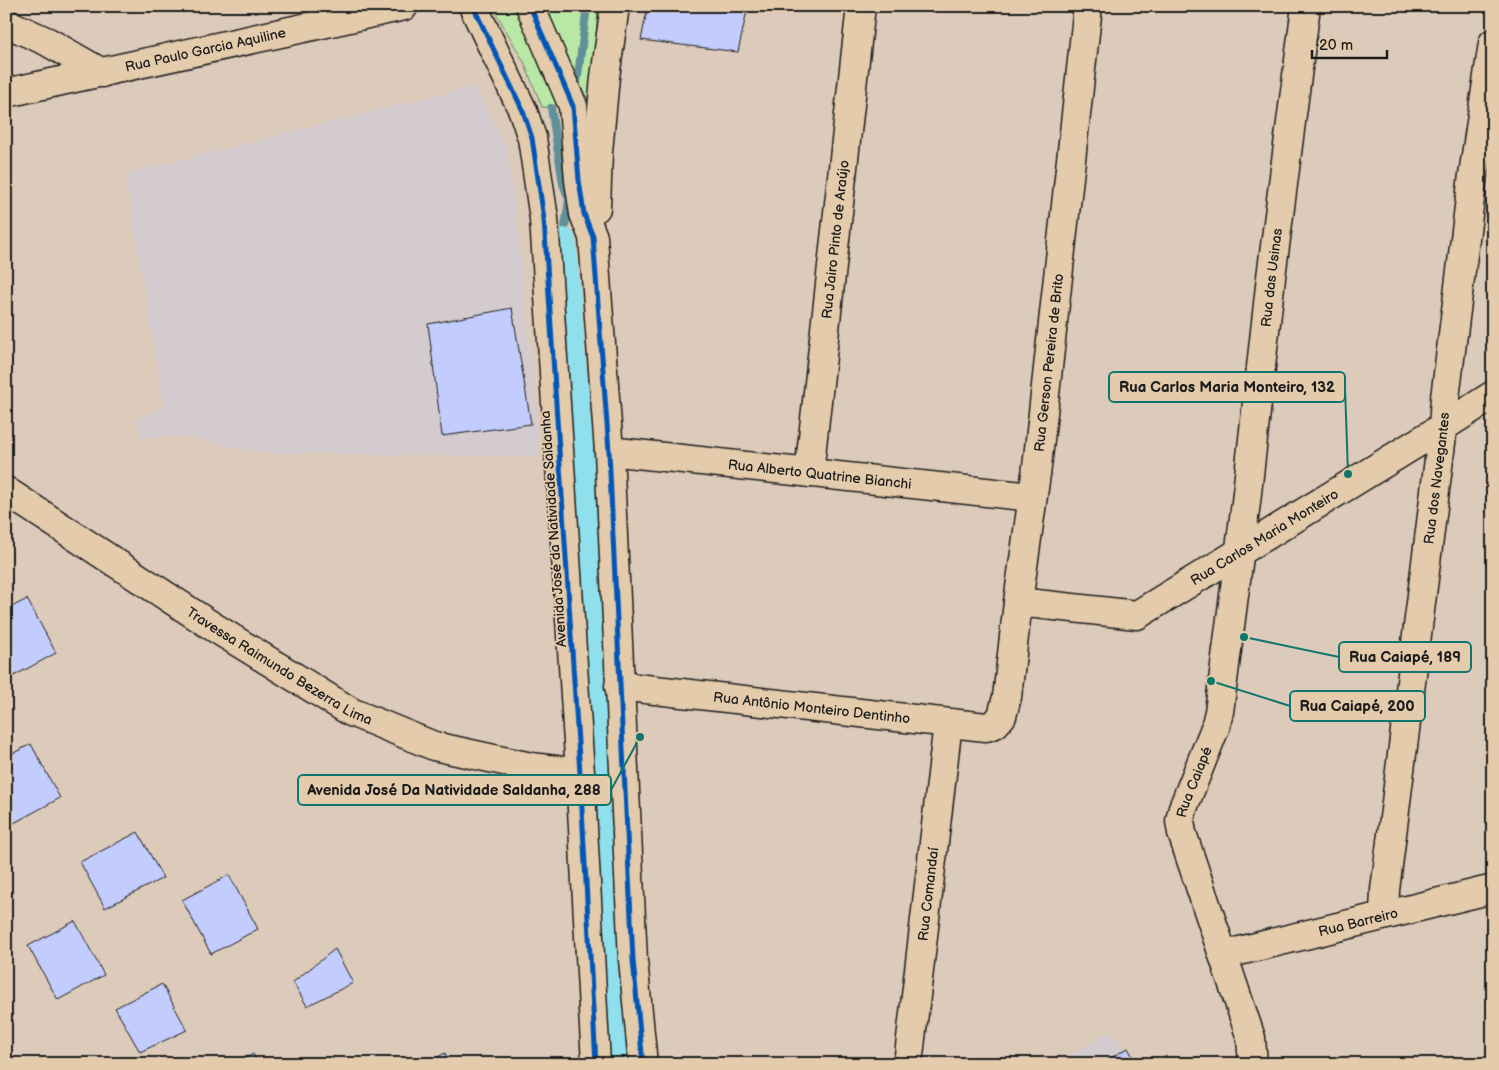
<svg xmlns="http://www.w3.org/2000/svg" width="1499" height="1070" font-family="'Balsamiq Sans',sans-serif">
  <rect width="100%" height="100%" fill="#dccbbb"/>
  <filter id="ink" filterUnits="userSpaceOnUse"><feTurbulence type="fractalNoise" baseFrequency=".02" numOctaves="2"/><feDisplacementMap in="SourceGraphic" scale="10" xChannelSelector="R" yChannelSelector="G"/><feConvolveMatrix kernelMatrix="1 2 1 2 8 2 1 2 1" color-interpolation-filters="sRGB"/></filter>
  <g filter="url(#ink)">
    <!-- built -->
    <g fill="#d4cbcf">
      <polygon points="474,86 507,148 518,228 540,457 260,453 189,437 141,437 137,419 164,407 125,174"/>
      <polygon points="1108,1032 1145,1064 1055,1064"/>
    </g>
    <!-- green -->
    <polygon fill="#b9e7a5" stroke="#6a8260" points="492,6 598,6 592,106 571,70 568,96 551,108 542,107 524,62"/>
    <g fill="none" stroke-linecap="round" stroke-linejoin="round">
      <!-- stream -->
      <g stroke="#619199" stroke-width="8">
        <polyline points="576,91 587,6"/>
        <polyline points="551,108 563,184 569,199 563,241"/>
      </g>
      <!-- canal -->
      <polyline stroke="#8fdfec" stroke-width="26" points="563,241 609,790 624,1064"/>
    </g>
    <!-- building -->
    <g fill="#c2ccfd" stroke="#1c1c1c">
      <polygon points="648,6 748,6 738,52 641,40"/>
      <polygon points="512,308 531,424 442,436 428,324"/>
      <polygon points="27,599 56,653 10,678 6,671 6,610"/>
      <polygon points="31,744 60,798 14,823 6,810 6,757"/>
      <polygon points="138,832 163,878 105,908 80,862"/>
      <polygon points="229,875 258,929 211,954 182,900"/>
      <polygon points="75,921 104,975 58,1000 28,946"/>
      <polygon points="335,949 353,983 307,1006 293,982"/>
      <polygon points="162,984 187,1030 140,1052 115,1008"/>
      <polygon points="1128,1048 1137,1064 1100,1064"/>
      <polygon points="445,1053 450,1064 426,1064"/>
      <polygon points="253,1054 258,1064 235,1064"/>
    </g>
    <g fill="none" stroke-linecap="round" stroke-linejoin="round">
      <defs>
        <g id="minor">
          <polyline points="473,6 523,111 532,138 544,219 580,773 596,1064"/>
          <polyline points="530,6 573,106 579,180 584,214 593,237 609,451 633,960 643,1064"/>
          <polyline points="6,23 48,42 102,73"/>
          <path id="s1" d="M6 93 404 6"/>
          <polyline points="596,208 598,152 605,77 615,6"/>
          <path id="s2" d="M609 451 1032 497"/>
          <path id="s3" d="M809 473 861 6"/>
          <path id="s4" d="M6 491 212 626 351 712 434 746 531 767 580 773"/>
          <path id="s5" d="M1018 602 1137 615 1443 427 1493 395"/>
          <path id="s6" d="M619 686 986 727 995 724 1002 716 1007 697 1018 602 1037 467 1088 6"/>
          <path id="s7" d="M1384 914 1385 890 1443 427 1445 398 1473 175 1493 43"/>
          <path id="s8" d="M1223 955 1493 889"/>
          <path id="s9" d="M908 1064 948 723"/>
          <path id="s10" d="M1253 1064 1251 1038 1182 833 1180 821 1183 808 1215 728 1219 712 1246 502 1271 277 1306 6"/>
        </g>
      </defs>
      <!-- minor casing -->
      <use href="#minor" stroke="#1c1c1c" stroke-width="31"/>
      <!-- minor -->
      <use href="#minor" stroke="#e3cbab" stroke-width="28"/>
      <defs>
        <g id="cycleway">
          <polyline points="473,6 523,111 532,138 544,219 580,773 596,1064"/>
          <polyline points="530,6 573,106 579,180 584,214 593,237 609,451 633,960 643,1064"/>
        </g>
      </defs>
      <!-- cycleway casing -->
      <use href="#cycleway" stroke="#e3cbab" stroke-width="8"/>
      <!-- cycleway -->
      <use href="#cycleway" stroke="#0057b8" stroke-width="5"/>
    </g>
  </g>
  <g text-anchor="middle" stroke-width="4" stroke-linejoin="round" paint-order="stroke">
    <!-- street labels -->
    <g font-size="14" fill="#1c1c1c" stroke="#e3cbab">
      <text dy="5" stroke="none"><textPath href="#s1" startOffset="204">Rua Paulo Garcia Aquiline</textPath></text>
      <text dy="5" stroke="none"><textPath href="#s3" startOffset="235">Rua Jairo Pinto de Araújo</textPath></text>
      <text dy="5" stroke="none"><textPath href="#s10" startOffset="808">Rua das Usinas</textPath></text>
      <text dy="5" stroke="none"><textPath href="#s6" startOffset="746">Rua Gerson Pereira de Brito</textPath></text>
      <text dy="5" stroke="none"><textPath href="#s2" startOffset="212">Rua Alberto Quatrine Bianchi</textPath></text>
      <text dy="5" stroke="none"><textPath href="#s7" startOffset="439">Rua dos Navegantes</textPath></text>
      <text transform="translate(553 529) rotate(-94)" y="5">Avenida José da Natividade Saldanha</text>
      <text dy="5" stroke="none"><textPath href="#s5" startOffset="269">Rua Carlos Maria Monteiro</textPath></text>
      <text dy="5" stroke="none"><textPath href="#s4" startOffset="325">Travessa Raimundo Bezerra Lima</textPath></text>
      <text dy="5" stroke="none"><textPath href="#s6" startOffset="194">Rua Antônio Monteiro Dentinho</textPath></text>
      <text dy="5" stroke="none"><textPath href="#s10" startOffset="296">Rua Caiapé</textPath></text>
      <text dy="5" stroke="none"><textPath href="#s9" startOffset="171">Rua Comandaí</textPath></text>
      <text dy="5" stroke="none"><textPath href="#s8" startOffset="139">Rua Barreiro</textPath></text>
    </g>
  </g>
  <!-- callouts -->
  <path fill="none" stroke="#0f766e" stroke-width="2" d="M1348 474L1345 387M1244 637L1339 657M1211 681L1290 706M640 737L611 790"/>
  <g fill="#0f766e" stroke="#e3cbab" stroke-width="2">
    <circle cx="1348" cy="474" r="5"/>
    <circle cx="1244" cy="637" r="5"/>
    <circle cx="1211" cy="681" r="5"/>
    <circle cx="640" cy="737" r="5"/>
  </g>
  <g fill="#e3cbab" stroke="#0f766e" stroke-width="2">
    <rect x="1109" y="372" width="236" height="30" rx="5"/>
    <rect x="1339" y="642" width="132" height="30" rx="5"/>
    <rect x="1290" y="691" width="135" height="30" rx="5"/>
    <rect x="298" y="775" width="313" height="30" rx="5"/>
  </g>
  <g font-size="15" text-anchor="middle" font-weight="bold" fill="#1c1c1c">
    <text x="1227" y="392">Rua Carlos Maria Monteiro, 132</text>
    <text x="1405" y="662">Rua Caiapé, 189</text>
    <text x="1357" y="711">Rua Caiapé, 200</text>
    <text x="454" y="795">Avenida José Da Natividade Saldanha, 288</text>
  </g>
  <!-- margin -->
  <rect width="1499" height="1070" fill="none" stroke="#e3cbab" stroke-width="25"/>
  <rect x="12" y="12" width="1474" height="1045" fill="none" stroke="#1c1c1c" stroke-width="2" filter="url(#ink)"/>
  <!-- scale -->
  <path d="M1312 50v8h75v-8" fill="none" stroke="#1c1c1c" stroke-width="2.5"/>
  <text x="1319" y="50" font-size="15" fill="#1c1c1c" stroke="#e3cbab" stroke-width="4" paint-order="stroke">20 m</text>
</svg>
